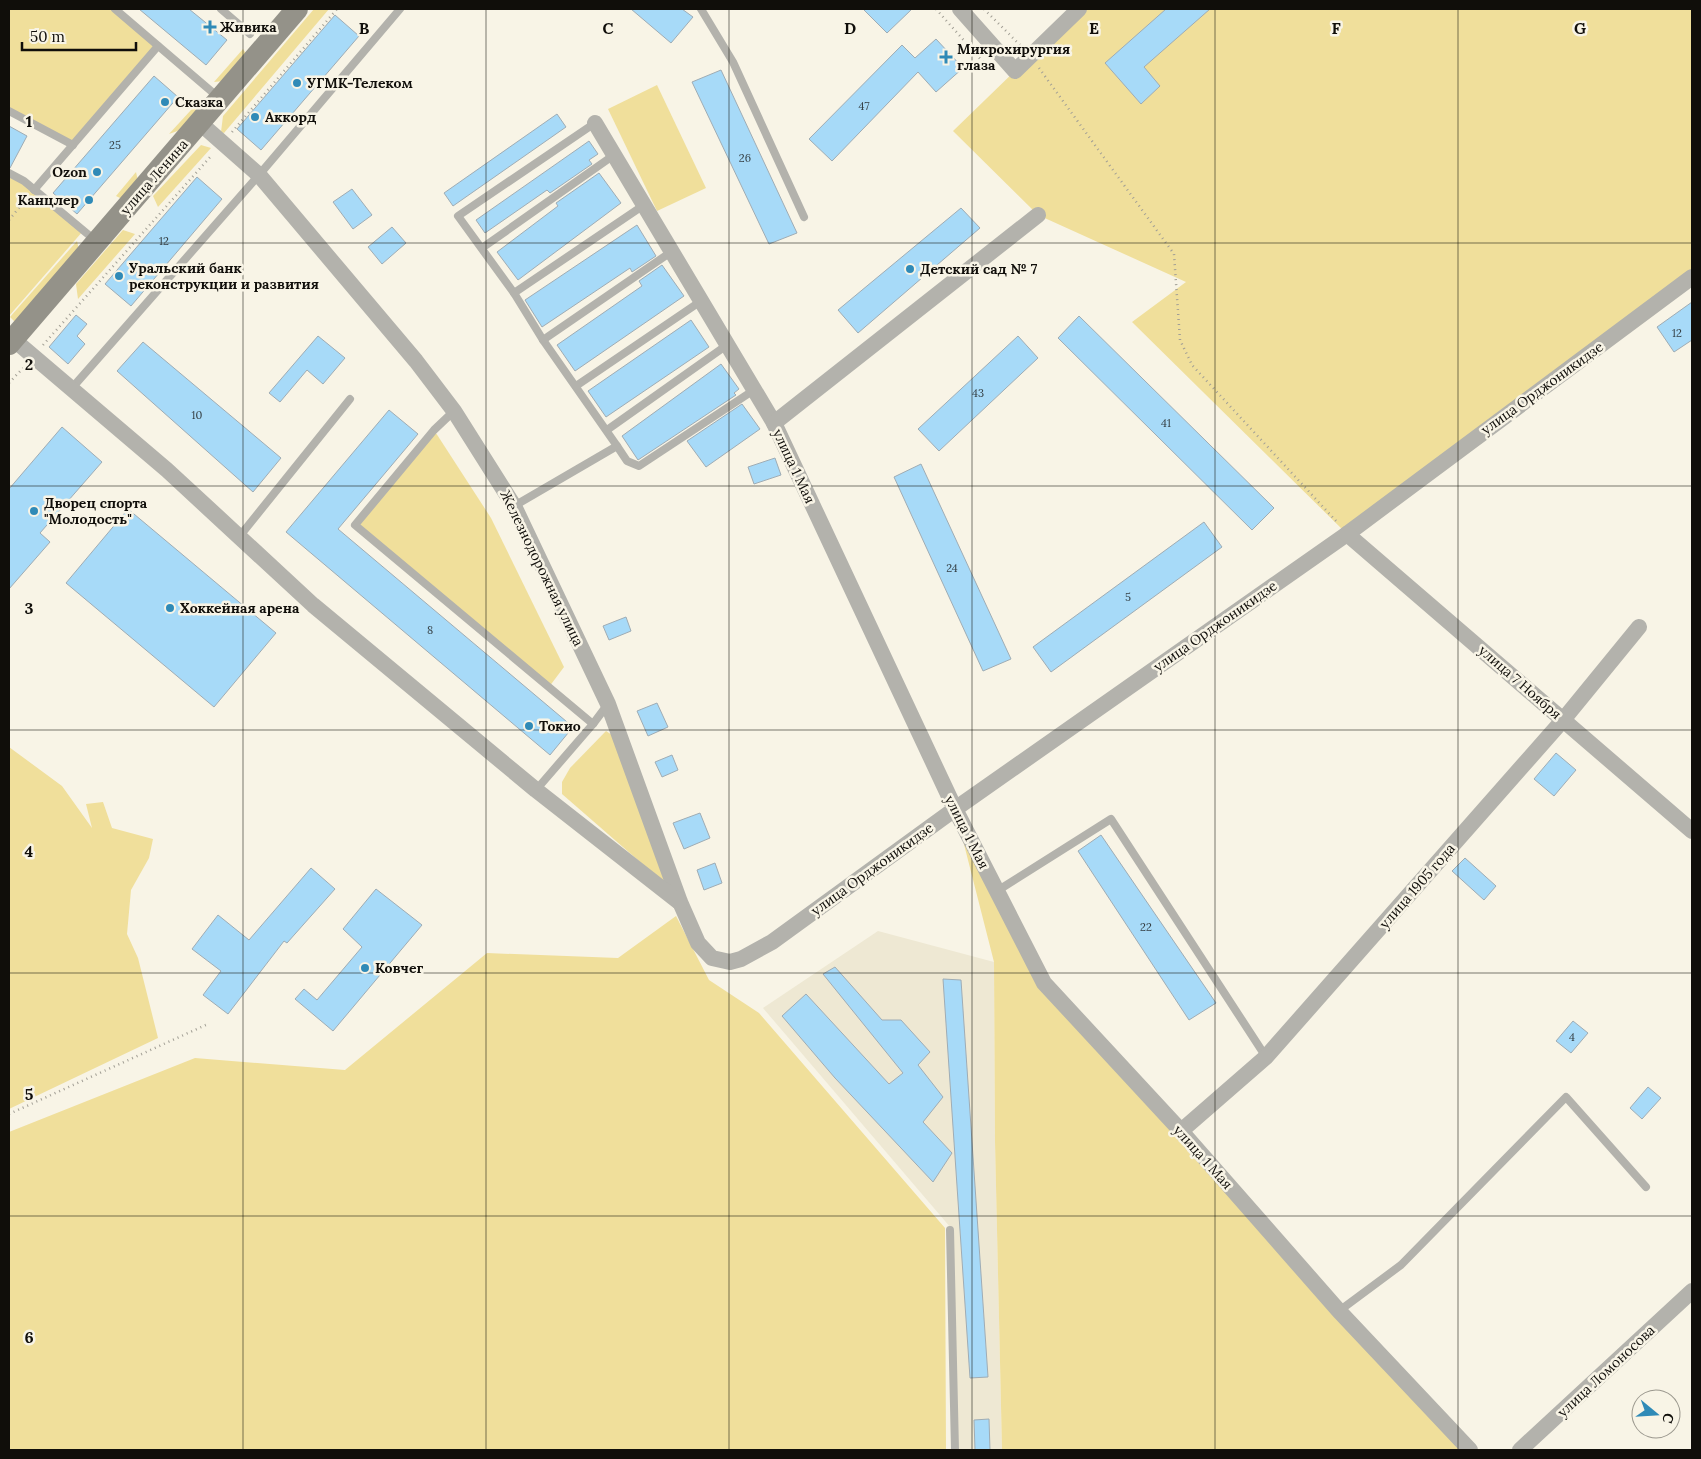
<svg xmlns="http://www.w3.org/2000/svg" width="1701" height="1459" font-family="Lora,serif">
  <rect width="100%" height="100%" fill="#f8f4e6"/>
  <!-- built -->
  <polygon fill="#eee8d3" points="878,931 994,962 995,1142 1002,1450 955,1450 951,1228 763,1008"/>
  <!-- green -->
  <g fill="#f0df9b">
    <polygon points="9,9 115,9 158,46 73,145 9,111"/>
    <polygon points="314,9 329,9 224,133 221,132 223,116"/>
    <polygon points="1079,9 1692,9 1692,277 1347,534 1132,322 1186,282 1038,215 953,131"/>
    <polygon points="243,49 247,55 224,81 214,82"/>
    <polygon points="657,85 706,188 657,211 608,109"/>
    <polygon points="202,98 204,104 183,129 169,134"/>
    <polygon points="201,145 211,148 158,207 153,196"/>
    <polygon points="136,172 138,181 122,199 116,196"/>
    <polygon points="9,173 83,231 9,316"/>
    <polygon points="123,230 135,234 78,299 76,284"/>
    <polygon points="77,241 79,250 15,322 10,317"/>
    <polygon points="434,430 491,518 564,667 549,687 355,525"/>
    <polygon points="606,731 612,735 670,888 562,794 562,782 570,768"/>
    <polygon points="9,747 62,786 92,828 86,804 103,802 112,828 153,839 149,858 131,890 127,934 138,958 158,1038 9,1109"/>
    <polygon points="955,809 1044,983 1470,1450 1002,1450 995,1142 994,962"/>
    <polygon points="676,916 709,980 759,1013 945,1228 946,1450 9,1450 9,1132 195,1058 345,1070 487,953 618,958"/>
  </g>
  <!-- building -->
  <g fill="#a7daf8" stroke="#9facb4">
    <polygon points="139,9 189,9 227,40 206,65"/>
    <polygon points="631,9 682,9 693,17 671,43"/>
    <polygon points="863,9 912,9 887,33"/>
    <polygon points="1166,9 1210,9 1144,67 1160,86 1141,104 1105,63"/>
    <polygon points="335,15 359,36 261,150 237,129"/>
    <polygon points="936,39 963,68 936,92 918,72 832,161 809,139 902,45 915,58"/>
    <polygon points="721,70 797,233 769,244 692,82"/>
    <polygon points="154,76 178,97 77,214 53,193"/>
    <polygon points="557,114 566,127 453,206 444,193"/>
    <polygon points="9,126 27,136 10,168 9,167"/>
    <polygon points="589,141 598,154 589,160 592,164 550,193 547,190 485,233 476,220"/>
    <polygon points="599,173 621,203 518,280 497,252 558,206 556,203"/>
    <polygon points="197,177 222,199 131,306 105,284"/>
    <polygon points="352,189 372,215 353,229 333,202"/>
    <polygon points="961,208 980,228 858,333 838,310"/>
    <polygon points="637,225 656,256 632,272 630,268 542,327 525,300"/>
    <polygon points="392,227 406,243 382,264 368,247"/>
    <polygon points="662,265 684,296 575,371 557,345 642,286 639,281"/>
    <polygon points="1692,302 1692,340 1674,352 1657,327"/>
    <polygon points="76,315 87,324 77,336 85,344 68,364 49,347"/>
    <polygon points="1079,316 1274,508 1252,530 1058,338"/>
    <polygon points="691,320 709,347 606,417 588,391"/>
    <polygon points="318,336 345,358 323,384 307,370 280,402 269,393"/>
    <polygon points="1018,336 1038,358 939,451 918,429"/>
    <polygon points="143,342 281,458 253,492 117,371"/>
    <polygon points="721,364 739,389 734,393 736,395 638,460 622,436"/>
    <polygon points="742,404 760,429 706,467 687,441"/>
    <polygon points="389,410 418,434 338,529 573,727 550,755 286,532"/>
    <polygon points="62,427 102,462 40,533 50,542 9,589 9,489"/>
    <polygon points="775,458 781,475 754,484 748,467"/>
    <polygon points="921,464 1011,659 983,671 894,477"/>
    <polygon points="128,509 276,633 214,707 66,583"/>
    <polygon points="1204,522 1222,547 1051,672 1033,647"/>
    <polygon points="626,617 631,631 609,640 603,626"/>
    <polygon points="657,703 668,727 648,736 637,711"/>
    <polygon points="1556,753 1576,770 1554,796 1534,779"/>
    <polygon points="672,755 678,770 662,777 655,762"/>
    <polygon points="700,813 710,838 684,849 673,823"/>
    <polygon points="1101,835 1216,1003 1189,1020 1078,851"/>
    <polygon points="1465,858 1496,886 1484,900 1452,871"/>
    <polygon points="715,863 722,883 704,890 697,870"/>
    <polygon points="311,868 335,889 287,943 284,941 228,1014 203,995 221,971 192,949 218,915 249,940"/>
    <polygon points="376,889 422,925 333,1031 295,999 304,989 317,1000 362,947 343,929"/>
    <polygon points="835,967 882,1020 901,1020 930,1052 918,1065 943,1097 923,1122 952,1153 933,1182 835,1078 782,1016 806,994 889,1084 903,1073 823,974"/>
    <polygon points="943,979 961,980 988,1377 970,1378"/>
    <polygon points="1573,1021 1588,1033 1571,1053 1556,1041"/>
    <polygon points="1648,1087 1661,1098 1642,1119 1630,1108"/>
    <polygon points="989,1419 990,1450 975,1450 974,1420"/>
  </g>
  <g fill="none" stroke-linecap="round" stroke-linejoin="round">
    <!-- path -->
    <g stroke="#a29f95" stroke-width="2.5" stroke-dasharray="1 4" stroke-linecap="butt">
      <polyline points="936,9 991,71"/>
      <polyline points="984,9 1020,45"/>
      <polyline points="1039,68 1174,254 1180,340 1192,365 1337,522"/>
      <polyline points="232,132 337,9"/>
      <polyline points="9,220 27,198"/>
      <polyline points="43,345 212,155"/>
      <polyline points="9,383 23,368"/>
      <polyline points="9,1114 208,1024"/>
    </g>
    <!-- lane -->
    <g stroke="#b3b2ac" stroke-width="8">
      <polyline points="115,9 218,97"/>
      <polyline points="221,9 250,34"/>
      <polyline points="701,9 733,62 804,217"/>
      <polyline points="9,111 73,145"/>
      <polyline points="595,123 458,216 514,293 543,340 617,446"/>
      <polyline points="9,173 24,181 96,241"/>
      <polyline points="34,190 158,46"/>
      <polyline points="482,248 614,155"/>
      <polyline points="514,293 644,205"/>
      <polyline points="543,340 671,252"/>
      <polyline points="576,386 701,301"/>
      <polyline points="72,388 259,175 400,9"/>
      <polyline points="454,411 434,430 355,525 593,724"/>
      <polyline points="607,430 727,345"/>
      <polyline points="514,506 617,446 627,461 639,466 754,390"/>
      <polyline points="239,537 350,399"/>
      <polyline points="536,790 593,724 608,704"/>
      <polyline points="997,891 1111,819 1266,1057"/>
      <polyline points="950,1230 955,1450"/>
      <polyline points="1339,1311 1401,1265 1566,1097 1646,1187"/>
    </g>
    <!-- street -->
    <g stroke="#b3b2ac" stroke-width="16">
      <polyline points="960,9 1015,71 1079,9"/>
      <polyline points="200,123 259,175 416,361 454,411 514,506 608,704 680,902 698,943 712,958 730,962 741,959 772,942 955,809 1347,534 1692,277"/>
      <polyline points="595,123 774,423 955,809 1044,983 1181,1131 1339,1311 1470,1450"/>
      <polyline points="13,339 167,470 313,605 536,790 679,902"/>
      <polyline points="774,423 1038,215"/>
      <polyline points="1347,534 1692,831"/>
      <polyline points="1181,1131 1266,1057 1563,720 1639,627"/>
      <polyline points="1520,1450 1692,1291"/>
    </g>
    <!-- secondary -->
    <polyline stroke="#949289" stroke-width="22" points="9,344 297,9"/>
  </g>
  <!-- grid -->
  <path fill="none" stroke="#100e0a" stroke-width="1" stroke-opacity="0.55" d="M243 9V1450M486 9V1450M729 9V1450M972 9V1450M1215 9V1450M1458 9V1450M9 243H1692M9 486H1692M9 730H1692M9 973H1692M9 1216H1692"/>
  <!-- markers -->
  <g fill="#2f8ab7" stroke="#f8f4e6" stroke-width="2">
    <path d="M207.5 19.5h5v5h5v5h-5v5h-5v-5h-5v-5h5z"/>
    <path d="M943.5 49.5h5v5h5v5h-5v5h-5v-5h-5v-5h5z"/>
    <circle cx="297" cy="83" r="5"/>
    <circle cx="165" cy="102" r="5"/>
    <circle cx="255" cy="117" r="5"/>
    <circle cx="97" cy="172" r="5"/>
    <circle cx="89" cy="200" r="5"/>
    <circle cx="910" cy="269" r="5"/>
    <circle cx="119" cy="276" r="5"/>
    <circle cx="34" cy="511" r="5"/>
    <circle cx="170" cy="608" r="5"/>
    <circle cx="529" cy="726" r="5"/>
    <circle cx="365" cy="968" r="5"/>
  </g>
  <g text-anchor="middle" stroke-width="5" stroke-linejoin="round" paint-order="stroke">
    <!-- number labels -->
    <g font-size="11" fill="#364146">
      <text x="864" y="110">47</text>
      <text x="115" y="149">25</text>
      <text x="745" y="162">26</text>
      <text x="164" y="245">12</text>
      <text x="1677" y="337">12</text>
      <text x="978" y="397">43</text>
      <text x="197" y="419">10</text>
      <text x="1166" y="427">41</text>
      <text x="952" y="572">24</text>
      <text x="1128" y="601">5</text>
      <text x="430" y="634">8</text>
      <text x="1146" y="931">22</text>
      <text x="1572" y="1041">4</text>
    </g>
    <!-- poi labels -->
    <g font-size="14" font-weight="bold" fill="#100e0a" stroke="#f8f4e6" text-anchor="start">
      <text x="220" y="32">Живика</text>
      <text x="957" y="54">Микрохирургия<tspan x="957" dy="16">глаза</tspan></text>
      <text x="307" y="88">УГМК-Телеком</text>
      <text x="175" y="107">Сказка</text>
      <text x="265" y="122">Аккорд</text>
      <text x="87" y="177" text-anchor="end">Ozon</text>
      <text x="79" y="205" text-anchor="end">Канцлер</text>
      <text x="129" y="273">Уральский банк<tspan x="129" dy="16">реконструкции и развития</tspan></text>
      <text x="920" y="274">Детский сад № 7</text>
      <text x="44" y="508">Дворец спорта<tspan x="44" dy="16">"Молодость"</tspan></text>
      <text x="180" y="613">Хоккейная арена</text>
      <text x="539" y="731">Токио</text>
      <text x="375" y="973">Ковчег</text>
    </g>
    <!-- street labels -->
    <g font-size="14" fill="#100e0a" stroke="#f8f4e6">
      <text transform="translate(154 177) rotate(-49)" y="5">улица Ленина</text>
      <text transform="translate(1542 388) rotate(-36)" y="5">улица Орджоникидзе</text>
      <text transform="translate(794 466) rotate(65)" y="5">улица 1 Мая</text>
      <text transform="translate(542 568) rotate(64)" y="5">Железнодорожная улица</text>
      <text transform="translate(1215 626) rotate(-35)" y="5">улица Орджоникидзе</text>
      <text transform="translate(1520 682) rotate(41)" y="5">улица 7 Ноября</text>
      <text transform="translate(967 832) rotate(63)" y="5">улица 1 Мая</text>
      <text transform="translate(872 869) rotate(-36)" y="5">улица Орджоникидзе</text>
      <text transform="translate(1417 886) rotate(-49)" y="5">улица 1905 года</text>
      <text transform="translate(1203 1157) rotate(48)" y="5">улица 1 Мая</text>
      <text transform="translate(1606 1371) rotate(-43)" y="5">улица Ломоносова</text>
    </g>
  </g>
  <g font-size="16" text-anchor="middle" font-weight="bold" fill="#100e0a" stroke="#f8f4e6" stroke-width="5" stroke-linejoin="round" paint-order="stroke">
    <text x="364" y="34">B</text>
    <text x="608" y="34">C</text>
    <text x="850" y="34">D</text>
    <text x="1094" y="34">E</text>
    <text x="1336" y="34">F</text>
    <text x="1580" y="34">G</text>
    <text x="29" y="127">1</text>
    <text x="29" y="370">2</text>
    <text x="29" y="614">3</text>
    <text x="29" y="857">4</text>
    <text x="29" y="1100">5</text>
    <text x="29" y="1343">6</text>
  </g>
  <!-- border -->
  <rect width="1701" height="1459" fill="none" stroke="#100e0a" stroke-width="20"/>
  <!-- north arrow -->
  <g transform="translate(1656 1414) rotate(108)"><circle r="24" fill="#f8f4e6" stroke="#9b988e"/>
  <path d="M0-4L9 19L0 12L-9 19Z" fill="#2f8ab7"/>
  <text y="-8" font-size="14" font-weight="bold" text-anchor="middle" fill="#100e0a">С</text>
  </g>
  <!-- scale -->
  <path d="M22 42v8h114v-8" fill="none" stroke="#100e0a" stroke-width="2.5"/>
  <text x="30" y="42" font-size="15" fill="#100e0a" stroke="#f8f4e6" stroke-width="4" paint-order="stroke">50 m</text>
</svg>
